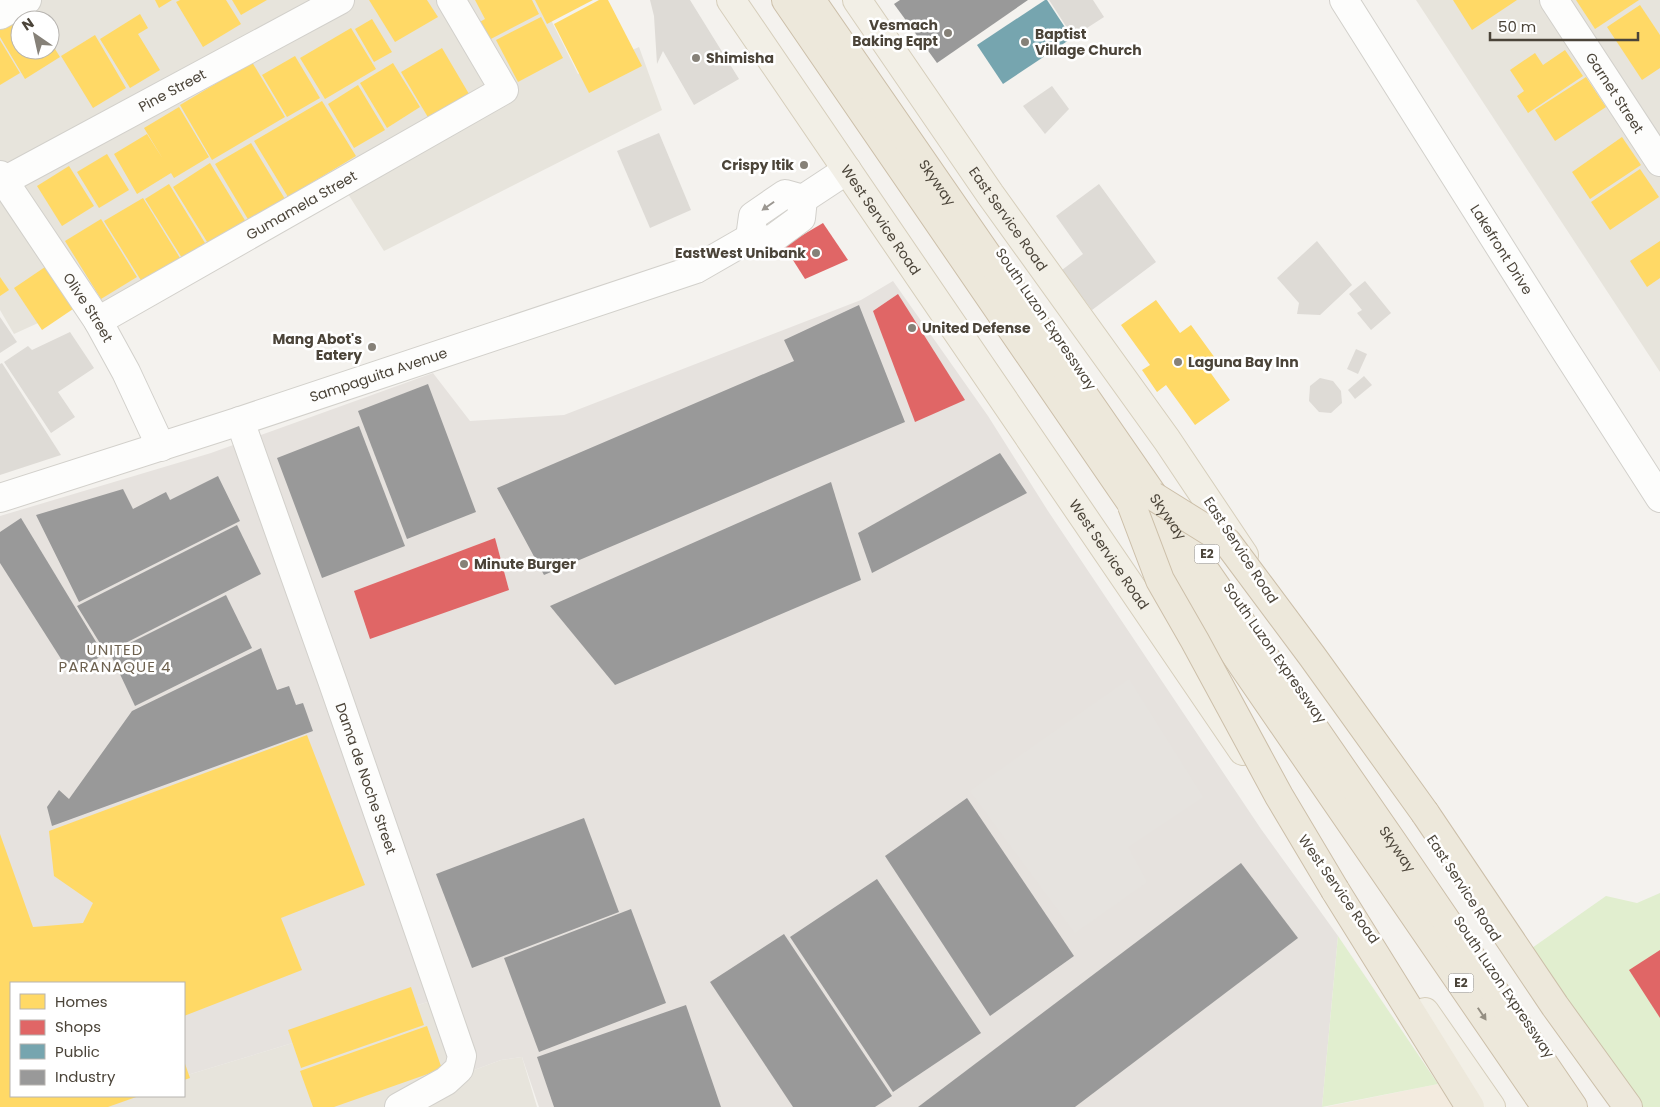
<svg xmlns="http://www.w3.org/2000/svg" width="1660" height="1107" font-family="Poppins,sans-serif">
  <rect width="100%" height="100%" fill="#f4f2ee"/>
  <!-- residential -->
  <g fill="#e7e4dc" fill-rule="evenodd">
    <path d="M0 0H541L578 74 639 47 662 110 384 251 348 194 95 337 71 308 14 334 0 310ZM20 20H50V50H20Z"/>
    <polygon points="1416,0 1660,0 1660,372"/>
    <polygon points="431,1001 458,1076 501,1060 522,1057 537,1107 96,1107 125,1096 184,1096 184,1076"/>
  </g>
  <!-- commercial -->
  <polygon fill="#f3ebdf" points="1438,1084 1453,1107 1325,1107"/>
  <!-- industrial -->
  <polygon fill="#e6e2de" points="893,281 988,416 1048,511 1261,829 1338,936 1322,1107 539,1107 522,1057 501,1060 458,1076 431,1001 184,1076 184,983 11,983 11,1096 125,1096 96,1107 0,1107 0,516 211,453 433,373 470,421 564,415 861,300"/>
  <!-- green -->
  <g fill="#e1eecf">
    <polygon points="1660,893 1660,1107 1638,1107 1532,948 1606,896 1637,903"/>
    <polygon points="1338,936 1438,1084 1322,1107"/>
  </g>
  <!-- parking -->
  <polygon fill="#e6e3df" points="1129,679 1203,797 1128,847 1147,882 1075,933 970,791"/>
  <!-- homes -->
  <g fill="#ffd966">
    <polygon points="155,0 172,0 159,8"/>
    <polygon points="180,0 226,0 241,24 203,47 176,2"/>
    <polygon points="232,0 267,0 241,15"/>
    <polygon points="369,0 427,0 438,17 395,42"/>
    <polygon points="475,0 532,0 539,14 487,41 478,23 485,19"/>
    <polygon points="535,0 593,0 547,24"/>
    <polygon points="599,0 608,0 642,66 589,93 554,24"/>
    <polygon points="1453,0 1517,0 1472,30"/>
    <polygon points="1576,0 1639,0 1595,29"/>
    <polygon points="1640,5 1660,35 1660,68 1642,80 1607,27"/>
    <polygon points="31,9 38,20 20,20 20,50 50,50 50,41 60,57 25,79 0,37 0,28"/>
    <polygon points="140,14 148,28 138,34 160,70 130,88 100,39"/>
    <polygon points="541,17 563,58 518,82 496,40"/>
    <polygon points="372,19 392,52 374,62 355,29"/>
    <polygon points="351,28 376,69 325,99 300,58"/>
    <polygon points="95,35 126,88 93,108 61,56"/>
    <polygon points="0,40 20,73 0,85"/>
    <polygon points="442,48 469,94 429,119 401,72"/>
    <polygon points="1565,50 1583,76 1528,113 1517,96 1524,91 1510,70 1535,53 1543,65"/>
    <polygon points="295,56 320,98 287,117 262,75"/>
    <polygon points="252,62 285,117 212,160 180,105"/>
    <polygon points="393,63 420,107 387,128 360,83"/>
    <polygon points="1586,77 1606,107 1555,141 1535,110"/>
    <polygon points="358,85 385,130 354,148 328,104"/>
    <polygon points="322,101 356,156 288,197 254,141"/>
    <polygon points="179,107 209,157 174,178 171,173 137,194 114,154 147,134 163,159 144,128"/>
    <polygon points="1622,137 1641,165 1590,199 1572,172"/>
    <polygon points="251,143 285,199 249,221 215,164"/>
    <polygon points="107,154 129,190 99,208 77,172"/>
    <polygon points="210,163 246,222 209,245 173,187"/>
    <polygon points="69,166 94,206 62,226 37,186"/>
    <polygon points="1640,169 1659,197 1610,230 1591,202"/>
    <polygon points="169,184 205,243 182,258 145,199"/>
    <polygon points="143,198 180,258 142,282 104,221"/>
    <polygon points="101,219 137,277 101,299 65,241"/>
    <polygon points="1660,241 1660,278 1647,287 1630,261"/>
    <polygon points="48,265 76,307 42,330 14,288"/>
    <polygon points="0,277 9,290 0,296"/>
    <polygon points="1156,300 1180,333 1191,325 1215,358 1205,365 1230,400 1195,425 1166,385 1157,392 1142,370 1150,365 1121,325"/>
    <polygon points="307,735 365,885 281,918 302,970 184,1016 184,983 11,983 11,1096 139,1096 108,1107 0,1107 0,834 33,927 83,923 93,903 54,876 49,831"/>
    <polygon points="411,987 424,1025 301,1068 288,1030"/>
    <polygon points="427,1026 442,1069 334,1107 313,1107 300,1071"/>
    <polygon points="184,1061 190,1078 184,1080"/>
  </g>
  <!-- shops -->
  <g fill="#e06666">
    <polygon points="823,223 848,260 805,279 784,246"/>
    <polygon points="898,294 965,400 915,422 873,311"/>
    <polygon points="495,538 509,590 370,639 354,591"/>
    <polygon points="1660,950 1660,1018 1629,970"/>
  </g>
  <!-- public -->
  <polygon fill="#76a5af" points="1045,0 1047,0 1072,38 1003,84 977,45"/>
  <!-- industry -->
  <g fill="#999">
    <polygon points="900,0 1028,0 937,63 894,4"/>
    <polygon points="859,305 905,422 544,575 497,488 794,361 784,340"/>
    <polygon points="428,384 476,512 407,539 358,411"/>
    <polygon points="359,426 405,546 322,578 277,458"/>
    <polygon points="1000,453 1027,493 872,573 858,533"/>
    <polygon points="218,476 240,521 79,602 36,515 123,489 133,509 166,492 170,500"/>
    <polygon points="831,482 861,580 615,685 550,606"/>
    <polygon points="21,518 104,655 70,673 0,563 0,532"/>
    <polygon points="237,525 261,574 106,653 77,606"/>
    <polygon points="226,595 252,648 135,706 110,653"/>
    <polygon points="261,648 277,690 289,686 296,705 303,703 313,731 52,826 47,807 59,790 69,799 132,711"/>
    <polygon points="967,798 1074,956 990,1016 885,856"/>
    <polygon points="584,818 619,912 472,968 436,874"/>
    <polygon points="1241,863 1298,938 1075,1107 918,1107"/>
    <polygon points="877,879 981,1033 893,1092 790,937"/>
    <polygon points="631,909 666,1003 539,1052 504,958"/>
    <polygon points="784,934 892,1096 875,1107 793,1107 710,982"/>
    <polygon points="686,1005 721,1107 554,1107 537,1057"/>
  </g>
  <!-- building -->
  <g fill="#dedbd6">
    <polygon points="650,0 690,0 739,79 694,105 663,51 657,64 654,16"/>
    <polygon points="1049,0 1093,0 1104,17 1073,37"/>
    <polygon points="1052,86 1069,109 1045,134 1023,106"/>
    <polygon points="659,133 691,210 650,228 617,151"/>
    <polygon points="1099,184 1156,262 1092,310 1062,270 1083,254 1056,216"/>
    <polygon points="1317,241 1352,285 1320,315 1297,314 1299,303 1277,278"/>
    <polygon points="1365,281 1391,313 1371,330 1357,313 1362,310 1349,294"/>
    <polygon points="0,317 17,342 0,353"/>
    <polygon points="70,332 94,368 58,392 75,417 51,433 4,362 28,346 32,350"/>
    <polygon points="1356,349 1367,354 1358,374 1347,369"/>
    <polygon points="2,363 61,455 0,475 0,364"/>
    <polygon points="1364,376 1372,385 1355,399 1348,390"/>
    <polygon points="1320,378 1333,381 1341,391 1342,403 1331,413 1319,412 1309,401 1310,386"/>
  </g>
  <g fill="none" stroke-linecap="round" stroke-linejoin="round">
    <defs>
      <g id="minor">
        <path id="s1" d="M1344 0 1563 347 1660 498"/>
        <path id="s2" d="M1554 0 1660 162"/>
        <polyline points="0,15 27,0"/>
        <path id="s3" d="M0 175 98 321 126 372 161 447"/>
        <path id="s4" d="M4 181 340 0"/>
        <polyline points="803,199 847,170"/>
        <polyline points="750,238 753,216 785,194 803,199"/>
        <path id="s5" d="M98 321 504 90 451 0"/>
        <path id="s6" d="M240 421 333 683 462 1056 459 1069 446 1081 399 1107"/>
        <path id="s7" d="M0 498 240 421 696 269 750 238 771 240 801 218 803 199"/>
      </g>
      <g id="major">
        <path id="s8" d="M731 0 1243 751"/>
        <path id="s9" d="M857 0 990 194 1167 440 1244 555"/>
        <polyline points="1425,1012 1491,1107"/>
      </g>
      <g id="highway">
        <polyline points="786,0 1546,1107"/>
        <path id="s10" d="M811 0 1394 844 1573 1107"/>
        <polyline points="1425,813 1555,1006 1628,1107"/>
        <polyline points="1335,890 1470,1107"/>
      </g>
    </defs>
    <!-- minor casing -->
    <use href="#minor" stroke="#d2d0cb" stroke-width="30"/>
    <!-- major casing -->
    <use href="#major" stroke="#d6cebb" stroke-width="30"/>
    <!-- highway casing -->
    <use href="#highway" stroke="#ccbfa9" stroke-width="30"/>
    <!-- minor -->
    <use href="#minor" stroke="#fdfdfc" stroke-width="28"/>
    <!-- major -->
    <use href="#major" stroke="#f2efe6" stroke-width="28"/>
    <!-- highway -->
    <use href="#highway" stroke="#ede8db" stroke-width="28"/>
    <defs>
      <g id="highway-bridge">
        <polyline points="1153,496 1227,542 1312,656 1425,813"/>
        <polyline points="1132,506 1160,580 1195,641 1279,796 1335,890"/>
      </g>
    </defs>
    <!-- highway-bridge casing -->
    <use href="#highway-bridge" stroke="#ccbfa9" stroke-width="30" stroke-linecap="butt"/>
    <!-- highway-bridge -->
    <use href="#highway-bridge" stroke="#ede8db" stroke-width="28"/>
  </g>
  <!-- one-way arrows -->
  <defs><path id="oneway-solid" d="M-6-.8H1V-3.2L6.5 0L1 3.2V.8H-6Z" transform="scale(1.25)"/></defs>
  <use fill="#9b9791" href="#oneway-solid" transform="translate(768 206) rotate(145)"/>
  <use fill="#948e82" href="#oneway-solid" transform="translate(1482 1014) rotate(56)"/>
  <!-- markers -->
  <g fill="#868178" stroke="#fff" stroke-width="2">
    <circle cx="948" cy="33" r="5"/>
    <circle cx="1025" cy="42" r="5"/>
    <circle cx="696" cy="58" r="5"/>
    <circle cx="804" cy="165" r="5"/>
    <circle cx="816" cy="253" r="5"/>
    <circle cx="912" cy="328" r="5"/>
    <circle cx="372" cy="347" r="5"/>
    <circle cx="1178" cy="362" r="5"/>
    <circle cx="464" cy="564" r="5"/>
  </g>
  <g text-anchor="middle" stroke-width="5" stroke-linejoin="round" paint-order="stroke">
    <!-- shield labels -->
    <g fill="#fff" stroke="#817c74" stroke-width="1">
      <rect x="1194.5" y="544.5" width="25" height="19" rx="4"/>
      <rect x="1448.5" y="973.5" width="25" height="19" rx="4"/>
    </g>
    <g font-size="12" font-weight="bold" fill="#4b4439">
      <text x="1207" y="558">E2</text>
      <text x="1461" y="987">E2</text>
    </g>
    <!-- poi labels -->
    <g font-size="14" font-weight="bold" fill="#4b4439" stroke="#fff" text-anchor="start">
      <text x="938" y="30" text-anchor="end">Vesmach<tspan x="938" dy="16">Baking Eqpt</tspan></text>
      <text x="1035" y="39">Baptist<tspan x="1035" dy="16">Village Church</tspan></text>
      <text x="706" y="63">Shimisha</text>
      <text x="794" y="170" text-anchor="end">Crispy Itik</text>
      <text x="806" y="258" text-anchor="end">EastWest Unibank</text>
      <text x="922" y="333">United Defense</text>
      <text x="362" y="344" text-anchor="end">Mang Abot's<tspan x="362" dy="16">Eatery</tspan></text>
      <text x="1188" y="367">Laguna Bay Inn</text>
      <text x="474" y="569">Minute Burger</text>
    </g>
    <!-- street labels -->
    <g font-size="14" fill="#4b4439" stroke="#fff">
      <text dy="5" stroke="none"><textPath href="#s4" startOffset="191">Pine Street</textPath></text>
      <text dy="5" stroke="none"><textPath href="#s2" startOffset="111">Garnet Street</textPath></text>
      <text dy="5" stroke="none"><textPath href="#s10" startOffset="222">Skyway</textPath></text>
      <text dy="5" stroke="none"><textPath href="#s5" startOffset="234">Gumamela Street</textPath></text>
      <text dy="5" stroke="none"><textPath href="#s9" startOffset="266">East Service Road</textPath></text>
      <text dy="5" stroke="none"><textPath href="#s8" startOffset="266">West Service Road</textPath></text>
      <text dy="5" stroke="none"><textPath href="#s1" startOffset="295">Lakefront Drive</textPath></text>
      <text dy="5" stroke="none"><textPath href="#s3" startOffset="159">Olive Street</textPath></text>
      <text transform="translate(1046 319) rotate(56)" y="5">South Luzon Expressway</text>
      <text dy="5" stroke="none"><textPath href="#s7" startOffset="398">Sampaguita Avenue</textPath></text>
      <text dy="5" stroke="none"><textPath href="#s10" startOffset="628">Skyway</textPath></text>
      <text transform="translate(1241 550) rotate(57)" y="5">East Service Road</text>
      <text dy="5" stroke="none"><textPath href="#s8" startOffset="671">West Service Road</textPath></text>
      <text transform="translate(1275 653) rotate(55)" y="5">South Luzon Expressway</text>
      <text dy="5" stroke="none"><textPath href="#s6" startOffset="379">Dama de Noche Street</textPath></text>
      <text dy="5" stroke="none"><textPath href="#s10" startOffset="1032">Skyway</textPath></text>
      <text transform="translate(1464 888) rotate(57)" y="5">East Service Road</text>
      <text transform="translate(1339 889) rotate(55)" y="5">West Service Road</text>
      <text transform="translate(1504 987) rotate(56)" y="5">South Luzon Expressway</text>
    </g>
    <!-- neighbourhood labels -->
    <g font-size="15" letter-spacing="1" fill="#6e6250" stroke="#fff">
      <text x="115" y="655">UNITED<tspan x="115" dy="17">PARANAQUE 4</tspan></text>
    </g>
  </g>
  <!-- legend -->
  <rect x="10" y="982" width="175" height="115" fill="#ffffff" stroke="#b7b4b0"/>
  <rect x="20" y="994" width="25" height="15" fill="#ffd966" stroke="#b7b4b0"/>
  <text x="55" y="1007" font-size="15" fill="#4b4439">Homes</text>
  <rect x="20" y="1020" width="25" height="15" fill="#e06666" stroke="#b7b4b0"/>
  <text x="55" y="1032" font-size="15" fill="#4b4439">Shops</text>
  <rect x="20" y="1044" width="25" height="15" fill="#76a5af" stroke="#b7b4b0"/>
  <text x="55" y="1057" font-size="15" fill="#4b4439">Public</text>
  <rect x="20" y="1070" width="25" height="15" fill="#999999" stroke="#b7b4b0"/>
  <text x="55" y="1082" font-size="15" fill="#4b4439">Industry</text>
  <!-- north arrow -->
  <g transform="translate(35 35) rotate(326)"><circle r="24" fill="#ffffff" stroke="#b7b4b0"/>
  <path d="M0-4L9 19L0 12L-9 19Z" fill="#868178"/>
  <text y="-8" font-size="14" font-weight="bold" text-anchor="middle" fill="#4b4439">N</text>
  </g>
  <!-- scale -->
  <path d="M1490 32v8h148v-8" fill="none" stroke="#4b4439" stroke-width="2.5"/>
  <text x="1498" y="32" font-size="15" fill="#4b4439" stroke="#ffffff" stroke-width="4" paint-order="stroke">50 m</text>
</svg>
